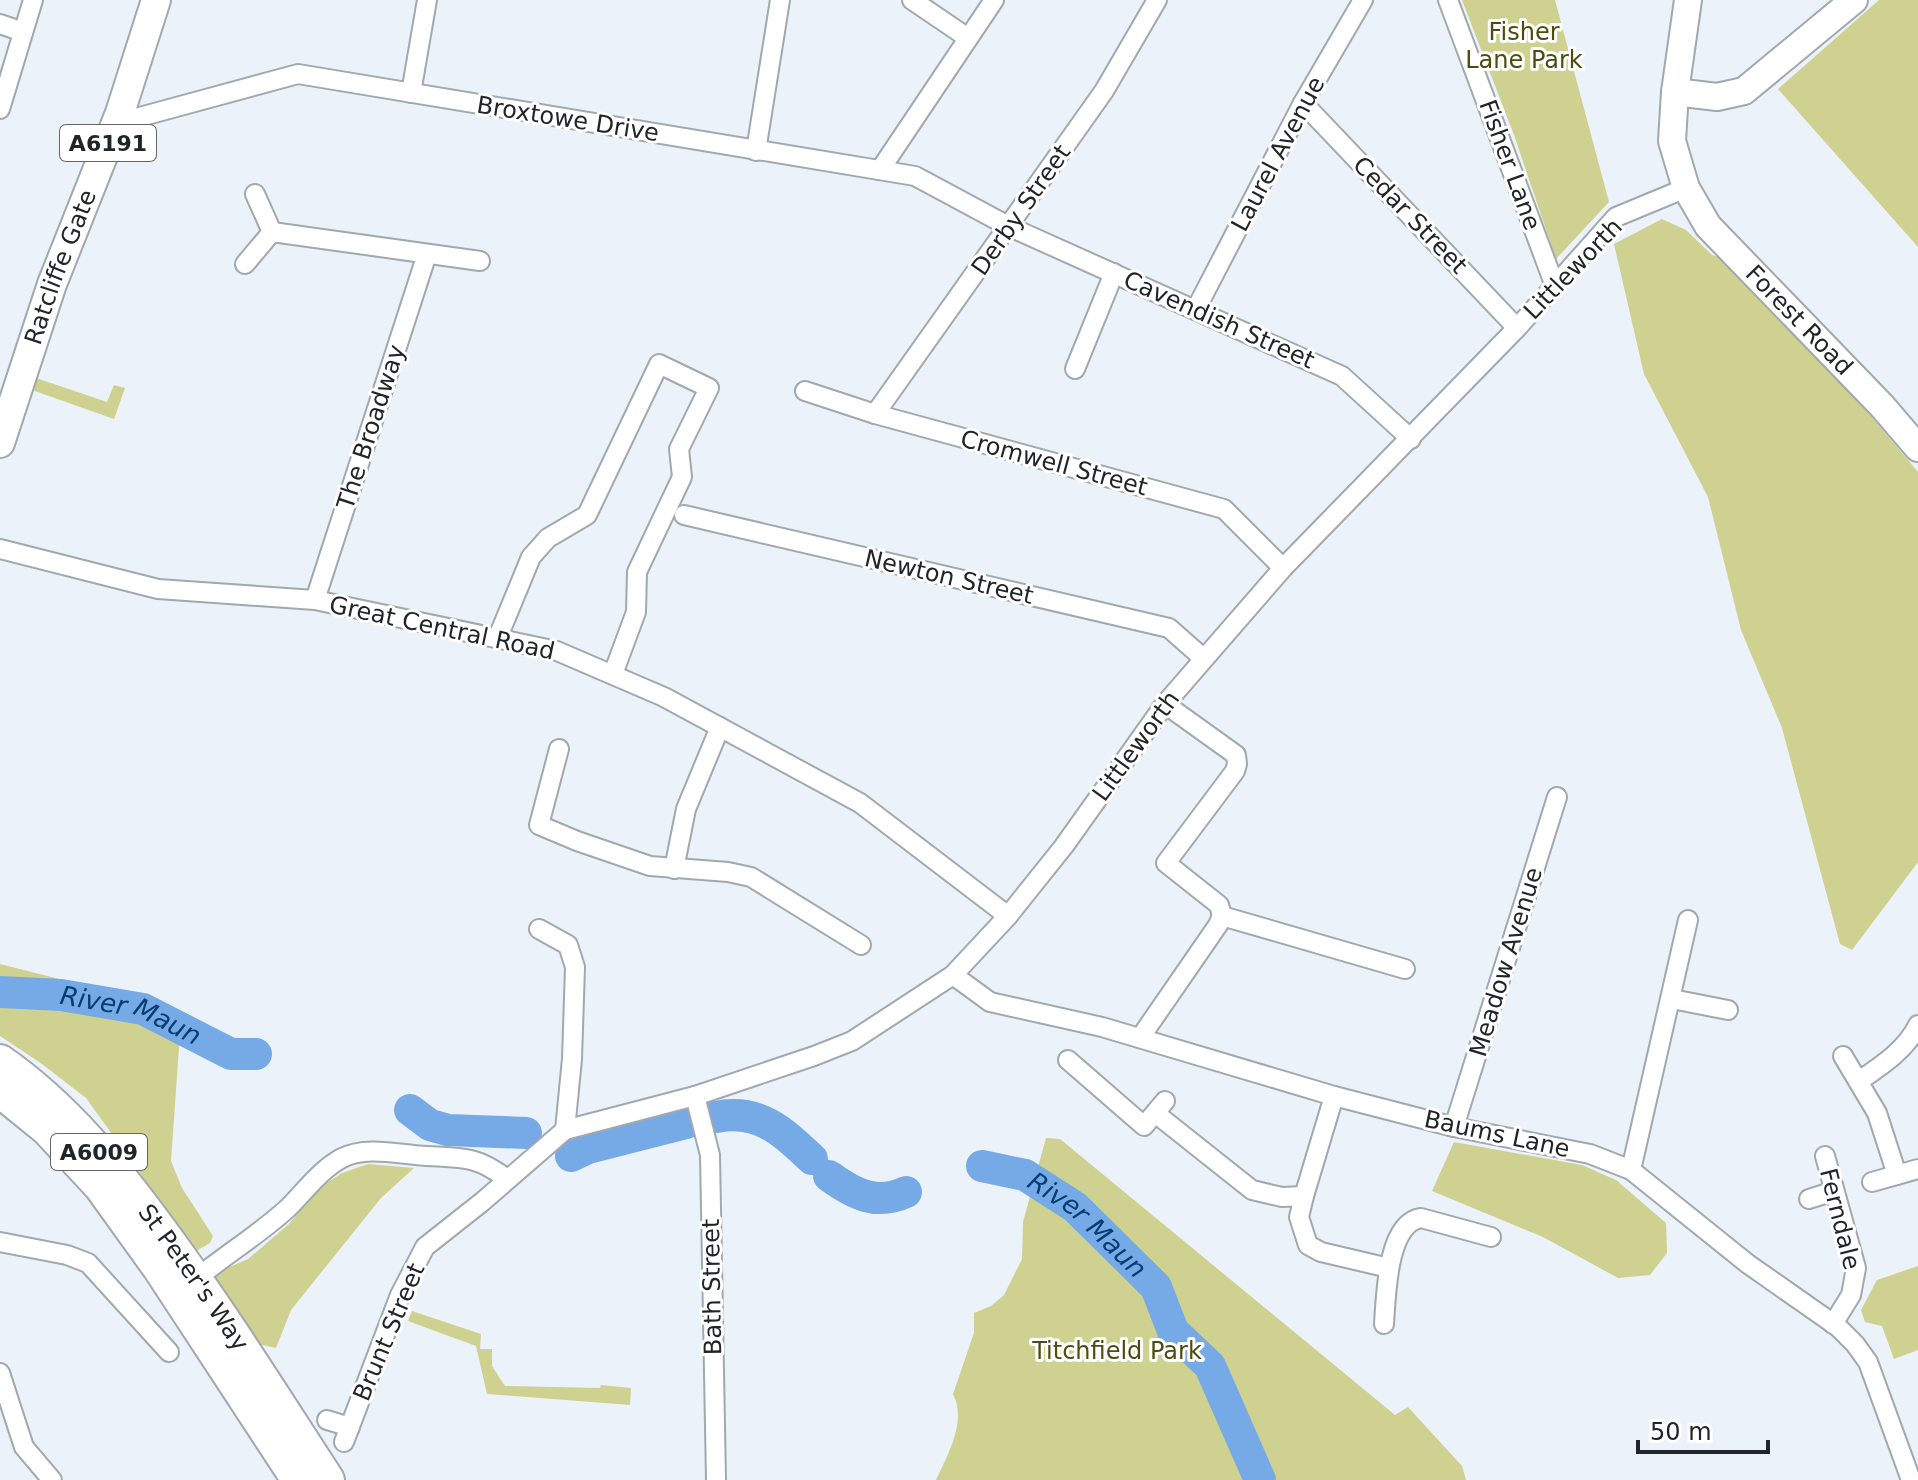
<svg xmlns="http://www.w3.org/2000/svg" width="1918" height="1480" font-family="'DejaVu Sans',sans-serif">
  <rect width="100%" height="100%" fill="#ebf2f9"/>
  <!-- green -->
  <g fill="#ced18f">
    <polygon points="1462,0 1555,0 1609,202 1556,259 1514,135"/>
    <polygon points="1879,0 1918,0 1918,247 1778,89"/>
    <polygon points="1662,219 1686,230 1712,255 1723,258 1870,415 1918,472 1918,862 1852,950 1840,944 1782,728 1741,630 1708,497 1644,374 1614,244"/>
    <polygon points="36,378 107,402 114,385 125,388 114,419 32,390"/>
    <polygon points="0,964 150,1002 181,1019 171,1161 182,1188 213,1236 210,1243 196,1251 86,1098 42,1064 0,1036"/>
    <path d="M1046 1138 1060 1139 1395 1415 1408 1407 1462 1466 1466 1480H936C948 1454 967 1421 953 1394L974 1333V1313L991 1306 1004 1295 1022 1259 1023 1222Z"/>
    <polygon points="1454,1142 1582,1165 1616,1180 1666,1223 1667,1253 1650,1275 1618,1278 1543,1237 1432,1191"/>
    <polygon points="368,1164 414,1168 381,1198 291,1310 276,1348 258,1344 211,1275 248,1259 289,1224 319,1188 342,1173"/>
    <polygon points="1918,1266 1918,1350 1894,1359 1882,1326 1865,1322 1861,1310 1877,1280"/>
    <polygon points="412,1311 481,1334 480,1349 492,1349 492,1366 505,1386 600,1388 601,1385 631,1388 630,1405 487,1394 476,1346 408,1321"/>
  </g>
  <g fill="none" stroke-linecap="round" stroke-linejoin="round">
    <!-- river -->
    <g stroke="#76aae6" stroke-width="32">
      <path id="s1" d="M0 992 61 995 143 1009 231 1054H256"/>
      <polyline points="410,1110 430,1125 448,1130 526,1133"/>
      <path d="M716 1117C759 1108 783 1132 812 1159"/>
      <polyline points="571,1156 588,1148 686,1123"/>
      <path id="s2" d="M982 1166 1025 1175 1075 1207 1156 1287 1173 1331 1210 1366 1260 1480"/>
      <path d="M829 1176C854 1194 876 1206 906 1192"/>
    </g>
    <defs>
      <g id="street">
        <polyline points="912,0 968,38"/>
        <polyline points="1448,0 1555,286"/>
        <polyline points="0,24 23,32"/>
        <polyline points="411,93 427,0"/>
        <polyline points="1303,103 1517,328"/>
        <polyline points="0,109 33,0"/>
        <polyline points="120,113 136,118 298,74 915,176 1010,227 1342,376 1411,439"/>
        <polyline points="756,151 780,0"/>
        <polyline points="880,170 994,0"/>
        <polyline points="272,232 480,261"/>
        <polyline points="245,264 272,232 255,194"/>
        <polyline points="1196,309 1303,103 1363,0"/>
        <polyline points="1075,369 1114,273"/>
        <polyline points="805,391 875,414 1224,509 1283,568"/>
        <polyline points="875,414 1104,91 1157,0"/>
        <polyline points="684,515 1169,628 1203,658"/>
        <polyline points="0,549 158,589 315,600 557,651 664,697 860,803 1008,916"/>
        <polyline points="315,600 427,254"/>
        <polyline points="498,637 531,557 548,538 587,515 659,364 709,388 679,449 682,477 637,572 636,612 613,674"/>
        <polyline points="1165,704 1236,755 1237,764 1235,771 1166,863 1219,905 1222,916"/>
        <polyline points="559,749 539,825 577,841 650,866 728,872 751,877 861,945"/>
        <polyline points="674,869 686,809 720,727"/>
        <polyline points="1222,916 1405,969"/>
        <polyline points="539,929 568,945 575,967 572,1059 565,1130"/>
        <polyline points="953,975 990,1002 1102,1027 1334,1096 1454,1127 1590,1154 1631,1170 1748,1264 1838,1327 1855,1344 1868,1362 1911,1480"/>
        <polyline points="1672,999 1728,1010"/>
        <polyline points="1140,1038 1218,925 1222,916"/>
        <polyline points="1843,1056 1877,1113 1897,1175"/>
        <polyline points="1068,1060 1144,1126 1165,1101"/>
        <path d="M1859 1081C1881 1066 1906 1050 1918 1025"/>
        <polyline points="695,1096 710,1155 716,1480"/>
        <polyline points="1155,1113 1252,1190 1282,1197 1304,1196 1299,1217 1308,1245 1321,1252 1389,1268"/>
        <polyline points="1454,1127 1557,797"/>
        <polyline points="1825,1156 1856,1268 1851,1295 1833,1324"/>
        <polyline points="1631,1170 1688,920"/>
        <polyline points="1872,1182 1918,1169"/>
        <polyline points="1304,1196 1334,1096"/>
        <polyline points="1809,1199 1834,1191"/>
        <polyline points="0,1242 67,1255 88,1263 169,1352"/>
        <path d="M210 1268C236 1248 264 1230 288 1208 305 1191 320 1170 342 1158 367 1145 401 1155 427 1156 464 1158 477 1156 507 1179"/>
        <path d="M1384 1324C1386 1296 1387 1223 1421 1218L1491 1237"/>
        <polyline points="0,1373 24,1447 52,1480"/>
        <polyline points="327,1420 350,1427"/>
        <polyline points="344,1442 400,1295 425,1247 482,1202 565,1130 695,1096 814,1056 852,1041 953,975 1008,916 1064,846 1165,704 1283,568 1517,328 1616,217 1686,188"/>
      </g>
      <g id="secondary">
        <path id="s3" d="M1688 0 1675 92 1672 141 1686 188 1708 226 1882 406 1918 448"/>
        <polyline points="1675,92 1717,97 1744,91 1854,0"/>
      </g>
      <g id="primary">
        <path id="s4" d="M0 443 52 284 120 113 156 0"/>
      </g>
      <g id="highway">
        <path id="s5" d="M0 1061C65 1106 116 1169 162 1232 221 1312 274 1397 328 1480"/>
        <polyline points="0,1091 47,1129 100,1186 159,1268 298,1480"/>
      </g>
    </defs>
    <!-- street casing -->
    <use href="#street" stroke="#a1a8af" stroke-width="22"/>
    <!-- secondary casing -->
    <use href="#secondary" stroke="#a1a8af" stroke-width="30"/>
    <!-- primary casing -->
    <use href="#primary" stroke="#a1a8af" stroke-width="32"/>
    <!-- highway casing -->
    <use href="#highway" stroke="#a1a8af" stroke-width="36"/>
    <!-- street -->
    <use href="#street" stroke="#fff" stroke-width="18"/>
    <!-- secondary -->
    <use href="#secondary" stroke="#fff" stroke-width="26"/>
    <!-- primary -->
    <use href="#primary" stroke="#fff" stroke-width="28"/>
    <!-- highway -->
    <use href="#highway" stroke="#fff" stroke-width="32"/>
  </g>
  <g text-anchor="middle" stroke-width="6" stroke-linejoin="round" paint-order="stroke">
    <!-- shield labels -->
    <g fill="#fff" stroke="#646668" stroke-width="2">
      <rect x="60" y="125" width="96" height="36" rx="6"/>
      <rect x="51" y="1134" width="96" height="36" rx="6"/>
    </g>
    <g font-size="22" font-weight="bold" fill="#222527">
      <text x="108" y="151">A6191</text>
      <text x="99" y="1160">A6009</text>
    </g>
    <!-- park labels -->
    <g font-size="24" fill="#4d4d0f" stroke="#fff">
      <text x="1524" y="40">Fisher<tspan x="1524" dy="28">Lane Park</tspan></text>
      <text x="1117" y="1359">Titchfield Park</text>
    </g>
    <!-- street labels -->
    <g font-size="24" fill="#222527" stroke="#fff">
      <text transform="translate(568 119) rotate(9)" y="8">Broxtowe Drive</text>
      <text transform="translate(1278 154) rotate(-62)" y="8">Laurel Avenue</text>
      <text transform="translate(1510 165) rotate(70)" y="8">Fisher Lane</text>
      <text transform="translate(1021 210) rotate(-55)" y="8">Derby Street</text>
      <text transform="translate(1410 215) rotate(46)" y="8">Cedar Street</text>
      <text dy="8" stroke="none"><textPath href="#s4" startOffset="186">Ratcliffe Gate</textPath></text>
      <text transform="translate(1573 269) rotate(-46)" y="8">Littleworth</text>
      <text transform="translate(1219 320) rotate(24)" y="8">Cavendish Street</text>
      <text dy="8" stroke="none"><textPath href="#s3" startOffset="366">Forest Road</textPath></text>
      <text transform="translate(371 427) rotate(-72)" y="8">The Broadway</text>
      <text transform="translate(1054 463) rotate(15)" y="8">Cromwell Street</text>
      <text transform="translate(949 577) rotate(13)" y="8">Newton Street</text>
      <text transform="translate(442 628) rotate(12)" y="8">Great Central Road</text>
      <text transform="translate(1136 746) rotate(-54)" y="8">Littleworth</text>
      <text transform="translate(1506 962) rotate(-73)" y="8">Meadow Avenue</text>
      <text transform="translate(1497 1134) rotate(12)" y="8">Baums Lane</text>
      <text transform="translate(1840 1219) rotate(76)" y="8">Ferndale</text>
      <text dy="8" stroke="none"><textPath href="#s5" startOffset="292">St Peter's Way</textPath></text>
      <text transform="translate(712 1287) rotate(-91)" y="8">Bath Street</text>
      <text transform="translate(389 1332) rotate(-67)" y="8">Brunt Street</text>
    </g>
    <!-- water labels -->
    <g font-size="26" font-style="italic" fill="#033e74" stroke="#fff">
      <text dy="9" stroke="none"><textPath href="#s1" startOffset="134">River Maun</textPath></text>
      <text dy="9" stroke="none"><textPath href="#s2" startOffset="124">River Maun</textPath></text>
    </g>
  </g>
  <!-- scale -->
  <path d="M1638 1440v12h130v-12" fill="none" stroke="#222527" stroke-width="4"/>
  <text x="1650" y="1440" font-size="24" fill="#222527" stroke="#ffffff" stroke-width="6" paint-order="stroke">50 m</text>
</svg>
